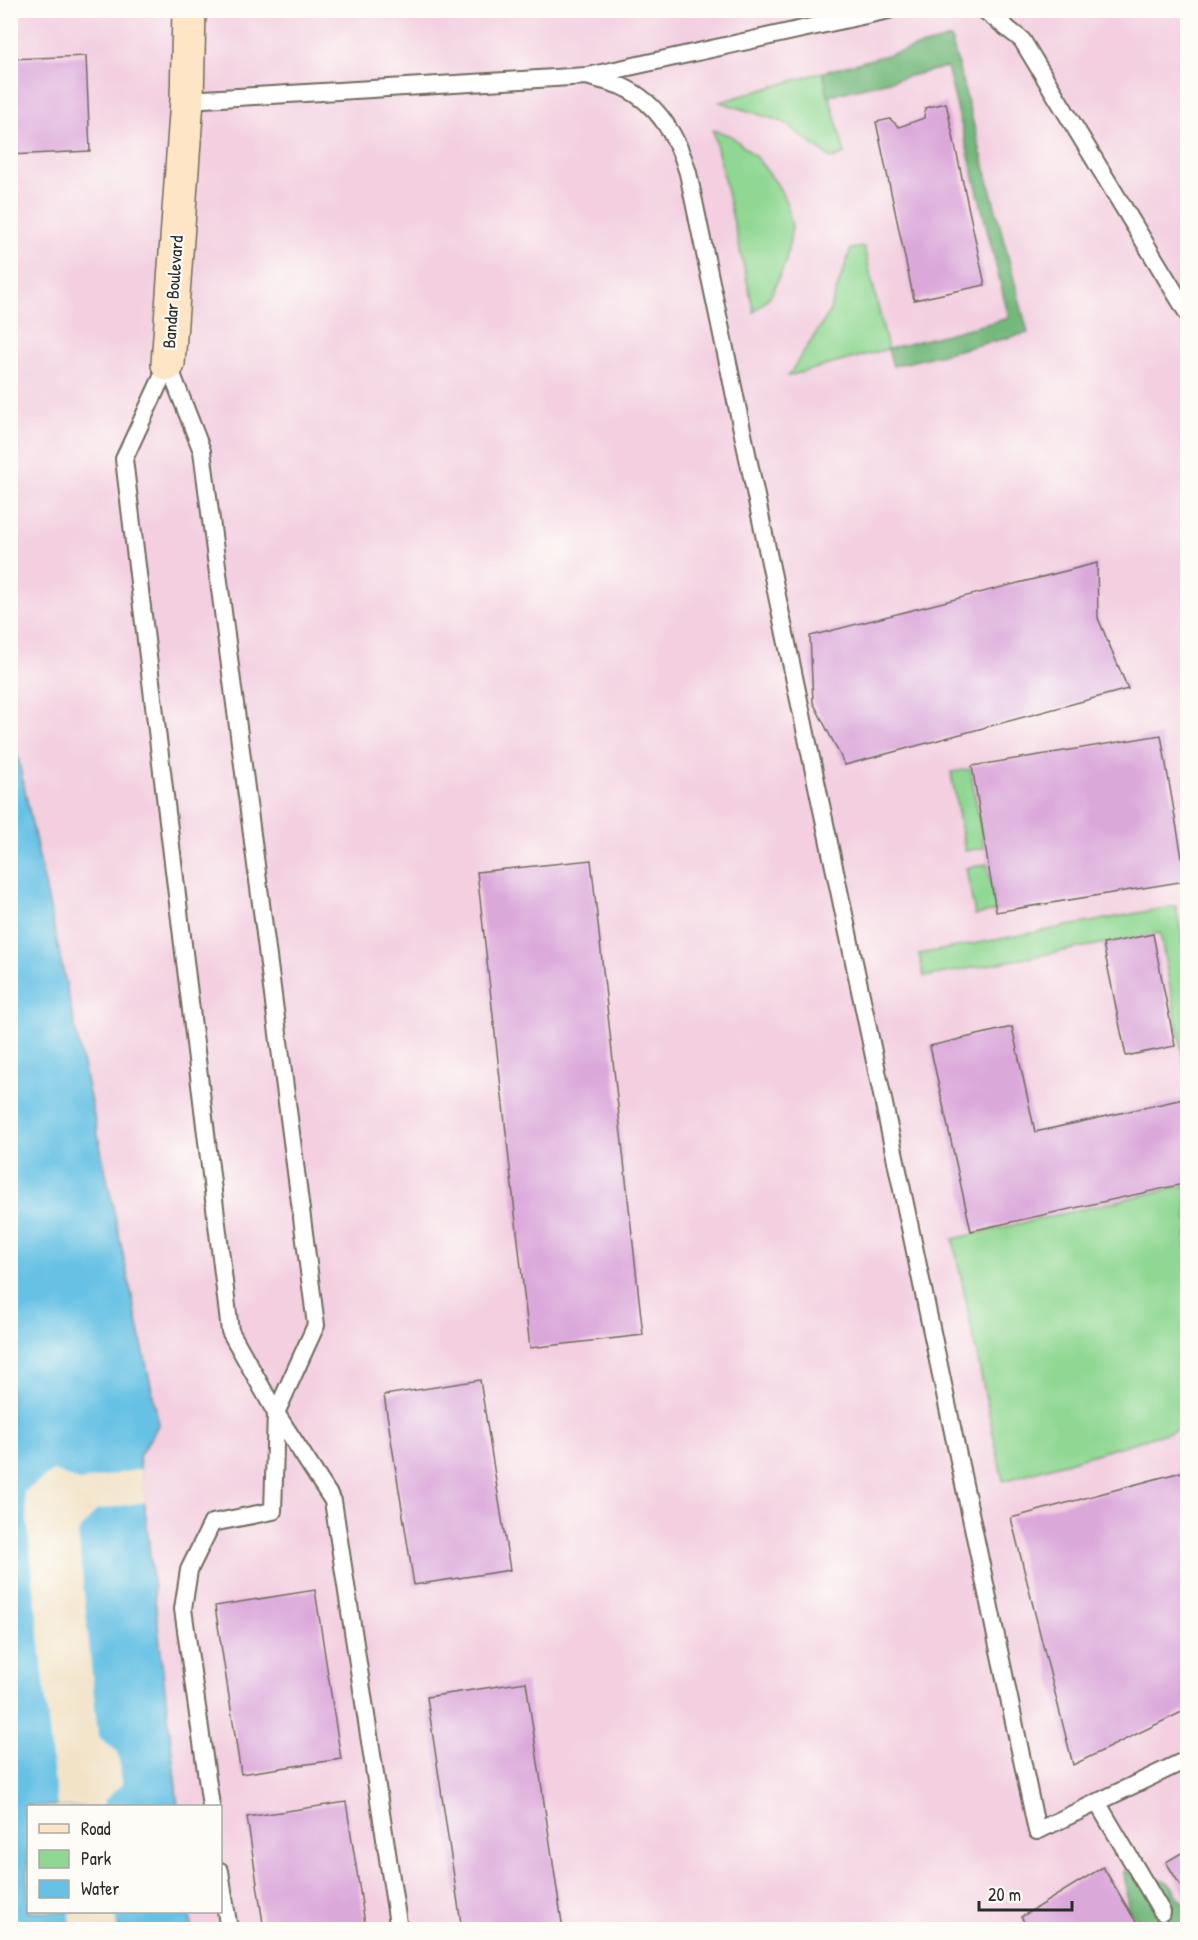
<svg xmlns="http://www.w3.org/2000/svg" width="1198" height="1940" font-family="'Patrick Hand',sans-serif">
  <rect width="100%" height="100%" fill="#fdfcf7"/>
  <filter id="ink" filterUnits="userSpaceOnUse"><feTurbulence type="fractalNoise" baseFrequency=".0167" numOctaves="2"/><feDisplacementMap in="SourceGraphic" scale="12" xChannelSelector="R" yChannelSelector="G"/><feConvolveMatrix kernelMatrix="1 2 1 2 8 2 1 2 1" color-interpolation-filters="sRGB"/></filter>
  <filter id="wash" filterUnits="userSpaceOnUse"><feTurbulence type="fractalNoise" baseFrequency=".008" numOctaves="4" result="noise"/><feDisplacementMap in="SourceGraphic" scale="24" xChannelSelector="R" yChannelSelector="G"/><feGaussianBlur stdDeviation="1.35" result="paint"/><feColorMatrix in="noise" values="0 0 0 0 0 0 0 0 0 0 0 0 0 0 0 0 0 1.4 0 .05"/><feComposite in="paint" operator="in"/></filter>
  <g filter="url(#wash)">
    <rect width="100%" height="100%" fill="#f2e2c6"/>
    <!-- built -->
    <polygon fill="#f3cfe0" points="10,11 1187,11 1187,1929 192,1929 190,1912 220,1912 220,1806 178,1806 139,1456 159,1424 11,720"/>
    <!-- green -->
    <g fill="#8fd792" stroke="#5d815e" stroke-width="1.5">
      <polygon points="823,72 845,154 832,159 783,122 720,102"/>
      <polygon points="713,130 731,136 757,158 777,184 787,204 792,227 786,261 771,295 754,312"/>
      <polygon points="864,247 888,349 788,376 828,315 851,249"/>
      <polygon points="970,769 984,848 965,851 951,772"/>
      <polygon points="987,864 996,911 975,915 966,868"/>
      <polygon points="1176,906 1187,968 1187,1078 1160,933 924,977 919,954"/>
      <polygon points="1187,1185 1187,1427 1003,1481 953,1239"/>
    </g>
    <!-- forest -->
    <g fill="#73b87c" stroke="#4f7254" stroke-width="1.5">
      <polygon points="951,38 1028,333 893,366 888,349 1009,318 947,67 828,96 823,72"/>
      <path d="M1124 1871C1136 1874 1161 1877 1170 1885 1178 1892 1176 1899 1187 1907V1929H1146L1128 1908Z"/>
    </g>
    <!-- water -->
    <polygon fill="#66c1e4" stroke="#487688" stroke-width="1.5" points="10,720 159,1424 139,1456 178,1806 28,1806 28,1912 190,1912 192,1929 11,1929"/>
    <!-- pier -->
    <g fill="#f2e2c6">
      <polygon points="141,1469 145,1502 97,1510 78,1532 98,1737 118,1752 122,1784 104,1801 105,1806 57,1806 24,1492 53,1471 80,1481"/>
      <polygon points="69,1912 115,1912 117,1929 70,1929"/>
    </g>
    <g id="blocks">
      <!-- building -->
      <g fill="#dba8da">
        <polygon points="86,56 90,151 10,155 10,59"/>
        <polygon points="946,103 985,285 914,300 876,122 890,119 899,127 924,118 925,108"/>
        <polygon points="1097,563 1098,618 1128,689 845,765 813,702 810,636"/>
        <polygon points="1161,735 1186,881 996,912 972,766"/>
        <polygon points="591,860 643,1335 530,1348 477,872"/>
        <polygon points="1153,934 1175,1046 1126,1056 1103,944"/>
        <polygon points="1012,1027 1035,1132 1188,1098 1188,1183 971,1231 930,1046"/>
        <polygon points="480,1380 510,1570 414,1585 384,1395"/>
        <polygon points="1185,1471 1188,1480 1188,1709 1073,1765 1011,1518"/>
        <polygon points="315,1590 341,1759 241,1774 215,1606"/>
        <polygon points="526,1682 563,1930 462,1930 427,1697"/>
        <polygon points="346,1802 366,1930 264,1930 247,1817"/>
        <polygon points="1188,1849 1188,1898 1166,1862"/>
        <polygon points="1103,1867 1141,1930 1029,1930 1021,1917"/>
      </g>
    </g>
  </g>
  <g filter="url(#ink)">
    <use href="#blocks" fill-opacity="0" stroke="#716b61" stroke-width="1.5"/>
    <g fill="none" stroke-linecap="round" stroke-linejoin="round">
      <defs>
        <g id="lane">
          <polyline points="984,10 1022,40 1188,314"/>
          <polyline points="588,76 889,10"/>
          <path d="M187 100 587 76C599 80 612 82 623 87 658 103 678 138 688 173L1037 1831 1188 1759"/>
          <polygon points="168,364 202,451 316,1325 276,1413 230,1331 124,459"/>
          <polyline points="276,1413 333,1501 399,1930"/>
          <polyline points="1097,1802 1162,1912"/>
          <polyline points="211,1806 183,1609 189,1570 212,1523 273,1511 276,1413"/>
          <polyline points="220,1871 229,1930"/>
        </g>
        <polyline id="secondary" points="168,364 187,100 189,10"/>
      </defs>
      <!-- lane casing -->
      <use href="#lane" stroke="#716b61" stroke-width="20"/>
      <!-- secondary casing -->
      <use href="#secondary" stroke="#716b61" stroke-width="36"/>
      <!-- lane -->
      <use href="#lane" stroke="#fff" stroke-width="16"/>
      <!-- secondary -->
      <use href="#secondary" stroke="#fde5c5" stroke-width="33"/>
    </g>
  </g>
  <g text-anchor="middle" stroke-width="4.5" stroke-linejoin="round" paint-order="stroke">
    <!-- street labels -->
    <g font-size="18" fill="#2b2b2b" stroke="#fdfcf7">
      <text transform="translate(173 292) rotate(-86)" y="6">Bandar Boulevard</text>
    </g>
  </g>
  <!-- margin -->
  <rect width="1198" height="1940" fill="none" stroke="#fdfcf7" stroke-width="36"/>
  <!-- legend -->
  <rect x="27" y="1805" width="195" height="108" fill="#fdfcf7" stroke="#a9a8a5" stroke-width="1.5"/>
  <rect x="39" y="1824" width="30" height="9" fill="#fde5c5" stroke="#a9a8a5" stroke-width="1.5"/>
  <text x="81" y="1835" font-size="18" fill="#2b2b2b">Road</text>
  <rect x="39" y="1850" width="30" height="18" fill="#8fd792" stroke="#a9a8a5" stroke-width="1.5"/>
  <text x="81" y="1865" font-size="18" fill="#2b2b2b">Park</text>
  <rect x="39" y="1880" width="30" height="18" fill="#66c1e4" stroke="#a9a8a5" stroke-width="1.5"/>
  <text x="81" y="1895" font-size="18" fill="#2b2b2b">Water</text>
  <!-- scale -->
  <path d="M979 1901v9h93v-9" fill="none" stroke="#2b2b2b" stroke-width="3"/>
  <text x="988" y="1901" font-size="18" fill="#2b2b2b" stroke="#fdfcf7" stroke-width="4.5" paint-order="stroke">20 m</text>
</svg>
